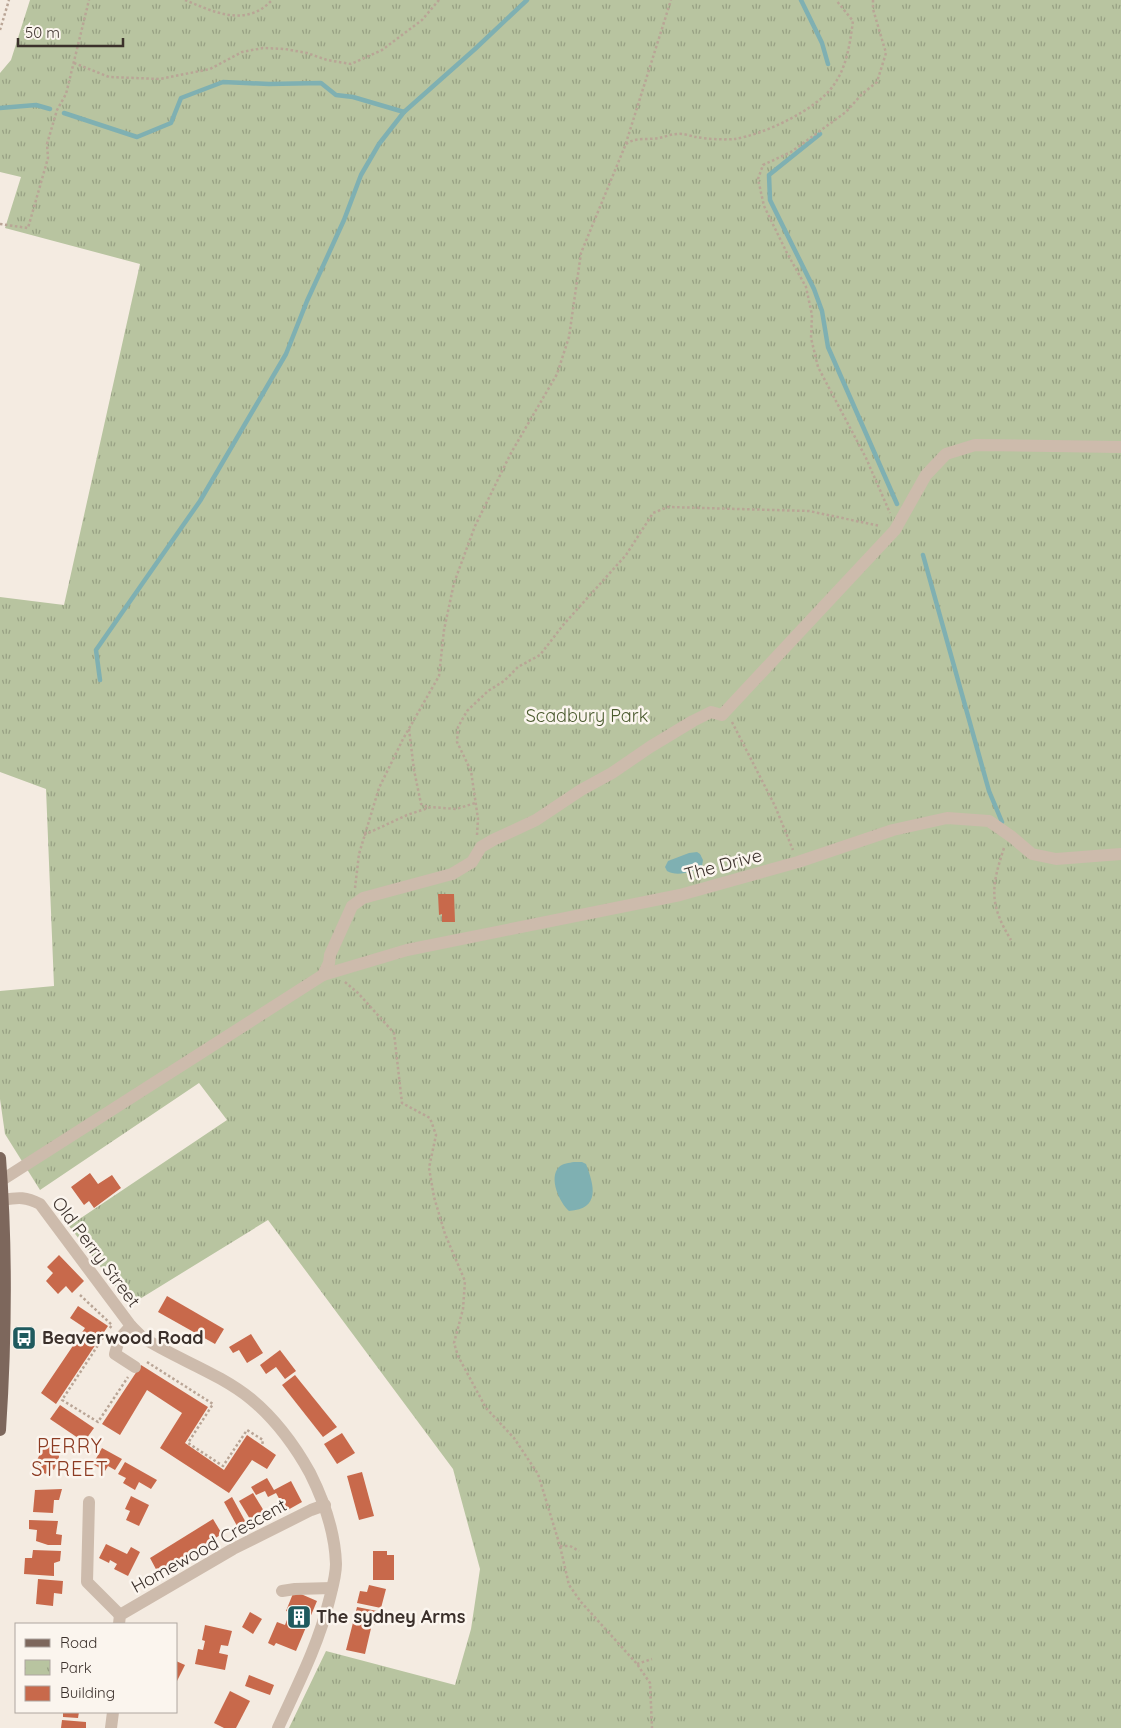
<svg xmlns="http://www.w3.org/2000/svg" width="1121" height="1728" font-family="Quicksand,sans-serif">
  <defs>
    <pattern id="park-tufts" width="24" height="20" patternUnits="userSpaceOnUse" patternTransform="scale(1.25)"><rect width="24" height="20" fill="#b8c4a0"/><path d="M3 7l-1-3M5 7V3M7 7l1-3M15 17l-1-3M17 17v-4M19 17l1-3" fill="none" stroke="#97a083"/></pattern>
  </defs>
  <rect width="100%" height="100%" fill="#f4ebe1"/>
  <!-- park -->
  <polygon fill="url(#park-tufts)" points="30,0 1121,0 1121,1728 289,1728 326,1651 455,1685 471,1629 480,1569 453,1469 268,1220 130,1305 69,1226 227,1120 199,1083 40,1190 5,1134 0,1099 0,991 54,986 46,789 0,772 0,597 64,605 140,264 5,228 21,177 0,172 0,73 11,60"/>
  <!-- water -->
  <g fill="#7fb0b2">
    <path d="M689 853 697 852 700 854 703 860 702 866C693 872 677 877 667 871L665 867 668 861Z"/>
    <path d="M574 1162H582L586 1164C594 1185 601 1209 569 1211 560 1203 548 1178 559 1167 563 1163 569 1163 574 1162Z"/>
  </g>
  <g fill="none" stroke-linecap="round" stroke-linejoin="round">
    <!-- stream -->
    <g stroke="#7fb0b2" stroke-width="4.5">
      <polyline points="801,0 822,43 828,64"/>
      <polyline points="0,108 36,105 50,109"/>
      <polyline points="64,113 137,137 171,123 181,98 223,82 269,84 321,83 336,95 353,97 404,112 475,49 527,0"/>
      <polyline points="820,134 769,175 770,200 814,289 822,311 828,347 897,504"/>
      <polyline points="923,555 989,791 1002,822"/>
      <polyline points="100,680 96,650 200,501 286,354 307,301 344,220 361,175 379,144 404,112"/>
    </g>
  </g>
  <!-- building -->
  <g fill="#c8694b">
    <polygon points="438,894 454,894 455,922 442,922 442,914 439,915"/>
    <polygon points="90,1173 98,1184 112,1175 121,1188 94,1208 89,1201 84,1205 71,1187"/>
    <polygon points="59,1255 84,1281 72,1293 66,1286 58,1294 46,1281 53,1273 47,1267"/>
    <polygon points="167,1296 224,1329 215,1344 158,1312"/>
    <polygon points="78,1306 108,1326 56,1404 41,1393 85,1328 70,1318"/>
    <polygon points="251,1334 263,1353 247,1363 239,1350 233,1353 229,1347"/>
    <polygon points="280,1350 296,1371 285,1379 276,1367 266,1374 260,1365"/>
    <polygon points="141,1365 208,1407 185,1443 224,1470 247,1435 276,1455 267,1469 252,1460 229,1493 160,1448 182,1413 147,1390 120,1435 102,1424"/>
    <polygon points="295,1375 337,1427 323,1437 282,1385"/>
    <polygon points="60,1405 94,1428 84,1442 50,1419"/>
    <polygon points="342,1433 355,1453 337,1464 324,1444"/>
    <polygon points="45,1444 58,1447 59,1457 54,1470 50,1467 46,1474 33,1468"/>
    <polygon points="102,1448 122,1459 115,1470 108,1466 105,1471 93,1464"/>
    <polygon points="125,1462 157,1480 151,1489 139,1482 135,1490 123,1483 126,1478 118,1474"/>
    <polygon points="362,1472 374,1516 359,1520 347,1476"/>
    <polygon points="267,1478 274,1490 291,1481 302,1502 286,1511 276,1493 268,1497 265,1491 256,1495 251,1487"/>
    <polygon points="62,1489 59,1500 54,1500 53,1513 33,1512 35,1490"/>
    <polygon points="253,1493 264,1511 250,1519 239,1501"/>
    <polygon points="131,1496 149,1505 139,1526 126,1520 130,1511 125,1509"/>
    <polygon points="232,1497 250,1530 242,1535 224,1502"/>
    <polygon points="213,1519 222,1534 158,1573 150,1558"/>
    <polygon points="29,1520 58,1521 56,1534 62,1535 61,1545 48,1545 36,1541 37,1530 29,1529"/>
    <polygon points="106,1544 127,1554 131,1547 140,1552 128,1576 114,1569 117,1564 110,1560 109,1563 99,1558"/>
    <polygon points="33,1550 61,1551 60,1561 54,1563 54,1576 24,1574 25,1558 32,1558"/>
    <polygon points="373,1551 387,1551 387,1555 394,1555 394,1580 373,1580"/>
    <polygon points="38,1579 63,1581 62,1594 54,1593 53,1606 36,1604"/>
    <polygon points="369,1585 386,1589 381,1608 357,1603 360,1591 367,1592"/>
    <polygon points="294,1591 317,1601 296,1651 276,1643 274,1646 268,1643 277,1622 285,1625 290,1612 286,1611"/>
    <polygon points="357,1607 382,1612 379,1625 372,1624 365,1654 346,1650"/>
    <polygon points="250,1612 262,1619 253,1634 242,1627"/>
    <polygon points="205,1625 232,1631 228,1646 221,1645 219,1653 228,1655 225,1670 195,1664 198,1649 203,1650 205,1641 202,1640"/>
    <polygon points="176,1661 185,1665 176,1683"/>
    <polygon points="249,1675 274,1685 270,1695 245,1686"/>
    <polygon points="230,1691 250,1701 236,1728 224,1728 214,1723"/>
    <polygon points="63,1712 79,1712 78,1718 63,1717"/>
    <polygon points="62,1720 86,1722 86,1728 61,1728"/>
  </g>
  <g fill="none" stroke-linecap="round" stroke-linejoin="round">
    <!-- path -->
    <g stroke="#b9a596" stroke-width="2.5" stroke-dasharray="2.5 2.5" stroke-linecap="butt">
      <path d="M185 0C214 12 246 28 272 0"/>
      <polyline points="873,0 873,9 886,53 877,82 862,94 846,112 791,152 763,165 758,179 764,206 787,253 806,287 812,315 811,338 818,367 866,458 890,513"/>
      <polyline points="0,30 9,0"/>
      <polyline points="74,63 109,77 160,79 210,69 242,52 263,48 285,49 307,53 327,60 351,64 382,50 422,20 439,0"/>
      <path d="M626 144C635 137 648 140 659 138 665 137 671 134 677 134 683 133 690 136 696 137 707 139 723 140 734 139 763 135 816 110 833 86 847 67 850 43 853 21L836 0"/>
      <polyline points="0,224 28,228 48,158 47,144 57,110 66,94 89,0"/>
      <polyline points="732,722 775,806 793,850"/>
      <polyline points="409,729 414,770 421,804 428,807"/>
      <polyline points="364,835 407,815 431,807 456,809 475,803"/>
      <polyline points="477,835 478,819 471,771 457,742 458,727 467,711 488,691 504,681 518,667 540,655 564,624 626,555 653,513 668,507 809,511 880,526"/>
      <path d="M1004 848C991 887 989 904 1011 940"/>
      <polyline points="355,888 359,854 379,788 403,739 439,676 444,630 454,583 475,526 511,453 557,374 569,337 581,253 625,146 671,0"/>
      <polyline points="345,982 358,993 394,1033 402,1103 430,1118 436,1135 429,1168 434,1197 445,1234 465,1281 463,1309 454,1343 458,1356 486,1408 514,1438 538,1474 560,1546 569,1585 581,1602 637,1664 650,1683 652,1728"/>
      <polyline points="80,1295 112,1325 109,1329"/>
      <polyline points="106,1333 62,1400 98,1422 128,1377"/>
      <polyline points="147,1362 213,1404 188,1443 223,1466 247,1430 263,1440 262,1446"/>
      <polyline points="560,1546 570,1546 579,1551"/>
      <polyline points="637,1664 652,1659"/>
    </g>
    <!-- minor -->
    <g stroke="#cdbbac" stroke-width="12">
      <polyline points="323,975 329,963 330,955 352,906 363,898 452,874 472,862 481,847 493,840 536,820 581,790 612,773 650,747 693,721 711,712 722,715 895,530 926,475 946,454 975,445 1121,447"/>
      <polyline points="2,1180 323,975 407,950 680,895 798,862 893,830 947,818 989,821 1012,837 1032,854 1056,859 1121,854"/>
      <path d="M3 1200C19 1197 26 1197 40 1204L131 1326 142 1337C176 1359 219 1373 251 1399 275 1419 295 1446 310 1473 324 1501 335 1532 336 1564 336 1576 332 1589 329 1601 318 1646 297 1686 278 1728"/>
      <polyline points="131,1326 119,1339 115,1354 135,1367"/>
      <polyline points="89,1502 87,1582 120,1615"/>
      <polyline points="282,1591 295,1589 332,1588"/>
      <polyline points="119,1624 120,1615 233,1549 311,1510 325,1505"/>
      <polyline points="111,1728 113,1712"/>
    </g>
    <!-- major -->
    <path stroke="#7d675c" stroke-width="12" d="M0 1158C7 1249 6 1339 0 1430"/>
  </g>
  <!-- icons -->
  <defs>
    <symbol id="bus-square" viewBox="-11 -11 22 22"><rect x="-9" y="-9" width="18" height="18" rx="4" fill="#1f5a5e" stroke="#fbf5ee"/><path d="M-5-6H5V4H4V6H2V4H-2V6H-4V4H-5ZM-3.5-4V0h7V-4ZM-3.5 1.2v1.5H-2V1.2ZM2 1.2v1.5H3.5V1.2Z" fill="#fff"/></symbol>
    <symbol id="building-square" viewBox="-11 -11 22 22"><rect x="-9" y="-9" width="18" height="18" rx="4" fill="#1f5a5e" stroke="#fbf5ee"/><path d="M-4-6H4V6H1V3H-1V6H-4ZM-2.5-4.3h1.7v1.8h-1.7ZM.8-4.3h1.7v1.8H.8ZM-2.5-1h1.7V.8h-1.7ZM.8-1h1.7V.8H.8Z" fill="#fff"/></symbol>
  </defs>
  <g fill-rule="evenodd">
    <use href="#bus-square" x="10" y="1324" width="28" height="28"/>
    <use href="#building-square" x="285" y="1603" width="28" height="28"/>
  </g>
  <g text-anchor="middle" stroke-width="5" stroke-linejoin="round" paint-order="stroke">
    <!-- park labels -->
    <g font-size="18" fill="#4a5a2e" stroke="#fbf5ee">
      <text x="587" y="722">Scadbury Park</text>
    </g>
    <!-- street labels -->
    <g font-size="18" fill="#3b302b" stroke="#fbf5ee">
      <text transform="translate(723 865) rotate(-15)" y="6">The Drive</text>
      <text transform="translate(96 1252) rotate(53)" y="6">Old Perry Street</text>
      <text transform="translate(209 1546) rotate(-29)" y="6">Homewood Crescent</text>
    </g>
    <!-- poi labels -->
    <g font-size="18" font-weight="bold" fill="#3b302b" stroke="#fbf5ee" text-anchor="start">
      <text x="42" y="1344">Beaverwood Road</text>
      <text x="316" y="1623">The sydney Arms</text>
    </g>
    <!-- quarter labels -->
    <g font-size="20" letter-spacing="1" fill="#8c3b22" stroke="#fbf5ee">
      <text x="70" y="1453">PERRY<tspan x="70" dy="23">STREET</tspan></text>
    </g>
  </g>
  <!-- legend -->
  <rect x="15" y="1623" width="162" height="90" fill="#fbf5ee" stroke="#aea6a0"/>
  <rect x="25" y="1639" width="25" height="8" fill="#7d675c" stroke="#aea6a0"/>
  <text x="60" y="1648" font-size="15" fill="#3b302b">Road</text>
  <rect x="25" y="1660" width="25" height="15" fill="url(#park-tufts)" stroke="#aea6a0"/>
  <text x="60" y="1673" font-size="15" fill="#3b302b">Park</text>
  <rect x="25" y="1686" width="25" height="15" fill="#c8694b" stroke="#aea6a0"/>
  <text x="60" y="1698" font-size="15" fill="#3b302b">Building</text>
  <!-- scale -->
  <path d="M18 38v8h105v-8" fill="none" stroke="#3b302b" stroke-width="2.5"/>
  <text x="25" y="38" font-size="15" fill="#3b302b" stroke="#fbf5ee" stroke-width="4" paint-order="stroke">50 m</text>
</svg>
